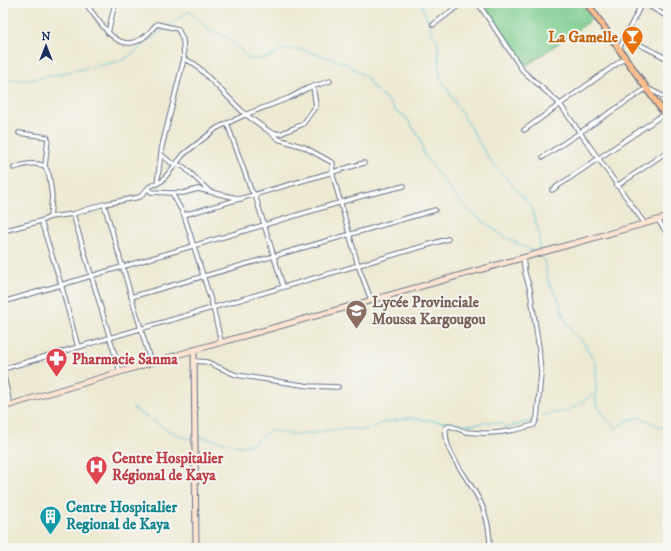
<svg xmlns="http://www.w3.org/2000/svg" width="671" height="551" font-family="'IM FELL DW Pica',serif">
  <rect width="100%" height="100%" fill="#f6f6f2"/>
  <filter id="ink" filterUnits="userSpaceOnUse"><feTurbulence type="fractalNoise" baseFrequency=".025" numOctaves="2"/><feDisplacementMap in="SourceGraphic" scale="8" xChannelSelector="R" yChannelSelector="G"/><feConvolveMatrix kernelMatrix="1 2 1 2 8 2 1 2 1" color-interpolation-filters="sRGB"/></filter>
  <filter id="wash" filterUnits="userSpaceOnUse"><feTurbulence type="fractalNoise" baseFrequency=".012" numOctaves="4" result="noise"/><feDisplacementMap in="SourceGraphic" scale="16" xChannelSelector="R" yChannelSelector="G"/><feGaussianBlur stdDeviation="0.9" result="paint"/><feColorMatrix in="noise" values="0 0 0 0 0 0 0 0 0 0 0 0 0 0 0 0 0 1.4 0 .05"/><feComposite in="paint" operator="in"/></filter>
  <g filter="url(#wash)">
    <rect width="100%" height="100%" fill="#ede9d2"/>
    <!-- green -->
    <polygon fill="#7bcc8d" stroke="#4b7e76" points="483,3 581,3 593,19 526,66"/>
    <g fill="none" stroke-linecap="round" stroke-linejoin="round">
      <!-- stream -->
      <g stroke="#5ec5db" stroke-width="1">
        <polyline points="421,3 433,34 438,42 440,77 489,159 531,206 539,233 539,252"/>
        <polyline points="168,26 189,11 210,30 229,38 249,59 267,58 281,50 300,49 345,63 359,72 368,79 372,87 389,102 396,112 405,116 420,138 424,155 456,197 471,212 503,236 535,252"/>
        <polyline points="3,80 30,80 124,60 165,28"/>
        <polyline points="540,256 544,260 548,281 559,300 564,317 573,333 583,342 596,363 596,403 605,417 616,428 627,421 640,417 668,431"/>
        <polyline points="133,408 169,431 188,439 192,437"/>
        <polyline points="539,417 551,413 566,412 594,394"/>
        <polyline points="197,436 241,446 254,443 270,430 297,435 346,428 361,430 376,427 381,423 409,418 470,425 486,422 502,423 506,428 534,420"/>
      </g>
    </g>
  </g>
  <g filter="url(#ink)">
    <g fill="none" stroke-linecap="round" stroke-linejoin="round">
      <defs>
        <g id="street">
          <path d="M85 3C99 19 117 58 144 37 149 34 152 28 157 24L178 29 183 40 184 59"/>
          <polyline points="478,3 523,71 559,103 645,224"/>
          <polyline points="644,3 668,17"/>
          <polyline points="88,6 94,3"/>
          <polyline points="433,25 462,3"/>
          <polyline points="108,33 115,3"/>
          <polyline points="625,37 668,59"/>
          <polyline points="619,49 642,3"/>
          <polyline points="227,123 251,190 255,195 283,286"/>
          <polyline points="524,130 625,58"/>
          <polyline points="19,133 47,137 48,139 45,166 49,175 52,196 50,217"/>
          <polyline points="271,133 278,139 304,147 333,163 332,172 358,265 371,300"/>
          <polyline points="161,154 170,162 184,167 208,190"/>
          <polyline points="543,157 647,88 668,99"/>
          <path d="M14 168C25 164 33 162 45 166"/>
          <polyline points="157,184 162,146 184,59 195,64 245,114 270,132 280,134 303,124 316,106 313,86"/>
          <polyline points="617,186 668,151"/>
          <polyline points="148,189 151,192 172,193 184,215 213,307 221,342"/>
          <polyline points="552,190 664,114"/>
          <polyline points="172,193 183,193 198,189 241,199"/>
          <polyline points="104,204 151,363"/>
          <polyline points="184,215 364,163"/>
          <polyline points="658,220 668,235"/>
          <polyline points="41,221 61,284 78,347"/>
          <polyline points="3,231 41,221 50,217 73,214"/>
          <polyline points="131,297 435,210"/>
          <polyline points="3,302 362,196 404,186"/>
          <polyline points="195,361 207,362 236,375 309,386 338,387"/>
          <polyline points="3,369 448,239"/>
          <polyline points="3,371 10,405"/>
          <polyline points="120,372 73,214 104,204 140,197 149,187 162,181 184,154 217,128 247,114 289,98 308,88 330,81"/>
          <path d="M490 548C490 537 488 522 484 511 476 484 443 457 446 428L449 426C456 427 461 431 467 432 490 435 512 432 534 425L537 418 541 374 539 348 530 289 525 273 523 258"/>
        </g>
        <g id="secondary">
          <polyline points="194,350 196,548"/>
          <polyline points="3,407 194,350 668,217"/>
        </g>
        <polyline id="primary" points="587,3 668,119"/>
      </defs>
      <!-- street casing -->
      <use href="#street" stroke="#647087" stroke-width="5.5"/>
      <!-- secondary casing -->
      <use href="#secondary" stroke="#647087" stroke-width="7"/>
      <!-- primary casing -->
      <use href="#primary" stroke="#647087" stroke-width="8"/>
      <!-- street -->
      <use href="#street" stroke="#fff" stroke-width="3.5"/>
      <!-- secondary -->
      <use href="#secondary" stroke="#fde4d1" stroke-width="5"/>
      <!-- primary -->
      <use href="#primary" stroke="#fabc8b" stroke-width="5.5"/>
    </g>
  </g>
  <!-- icons -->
  <defs>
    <symbol id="bar-pin" viewBox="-11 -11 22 30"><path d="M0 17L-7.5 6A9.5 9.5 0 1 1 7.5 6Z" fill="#e8710a" stroke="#f6f6f2"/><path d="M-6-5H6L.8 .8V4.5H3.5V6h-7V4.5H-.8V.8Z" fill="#fff"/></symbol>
    <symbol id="school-pin" viewBox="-11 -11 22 30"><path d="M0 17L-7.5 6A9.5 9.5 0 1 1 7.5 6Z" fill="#8d6e63" stroke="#f6f6f2"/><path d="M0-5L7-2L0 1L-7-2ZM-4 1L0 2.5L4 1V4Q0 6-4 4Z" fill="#fff"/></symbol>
    <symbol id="pharmacy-pin" viewBox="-11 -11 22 30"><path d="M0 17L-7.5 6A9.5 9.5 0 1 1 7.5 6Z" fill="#e0444e" stroke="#f6f6f2"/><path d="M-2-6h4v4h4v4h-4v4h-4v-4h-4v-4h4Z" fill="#fff"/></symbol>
    <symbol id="hospital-pin" viewBox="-11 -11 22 30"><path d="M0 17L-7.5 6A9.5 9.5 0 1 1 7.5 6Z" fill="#e0444e" stroke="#f6f6f2"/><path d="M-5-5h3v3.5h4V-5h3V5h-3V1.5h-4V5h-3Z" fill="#fff"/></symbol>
    <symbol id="building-pin" viewBox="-11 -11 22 30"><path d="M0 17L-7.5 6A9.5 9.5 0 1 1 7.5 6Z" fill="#0f9aa8" stroke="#f6f6f2"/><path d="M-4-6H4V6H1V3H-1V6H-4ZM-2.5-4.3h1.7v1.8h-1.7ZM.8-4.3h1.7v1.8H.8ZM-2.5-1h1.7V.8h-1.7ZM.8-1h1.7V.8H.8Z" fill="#fff"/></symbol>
  </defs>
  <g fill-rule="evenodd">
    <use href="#bar-pin" x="620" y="24" width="25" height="34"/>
    <use href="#school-pin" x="344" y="298" width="25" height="34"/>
    <use href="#pharmacy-pin" x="44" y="346" width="25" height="34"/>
    <use href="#hospital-pin" x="84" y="454" width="25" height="34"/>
    <use href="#building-pin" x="38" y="504" width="25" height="34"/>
  </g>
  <g text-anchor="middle" stroke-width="4" stroke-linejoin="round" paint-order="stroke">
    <!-- food labels -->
    <g font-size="15" font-weight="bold" fill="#c56008" stroke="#f6f6f2" text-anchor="end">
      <text x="618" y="42">La Gamelle</text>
    </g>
    <!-- education labels -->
    <g font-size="15" font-weight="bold" fill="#785e54" stroke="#f6f6f2" text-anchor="start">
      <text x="372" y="307">Lycée Provinciale<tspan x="372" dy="17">Moussa Kargougou</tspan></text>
    </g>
    <!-- health labels -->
    <g font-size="15" font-weight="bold" fill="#be3a42" stroke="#f6f6f2" text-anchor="start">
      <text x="72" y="364">Pharmacie Sanma</text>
      <text x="112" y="463">Centre Hospitalier<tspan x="112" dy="17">Régional de Kaya</tspan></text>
    </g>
    <!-- culture labels -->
    <g font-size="15" font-weight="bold" fill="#0d838f" stroke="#f6f6f2" text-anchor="start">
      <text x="66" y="512">Centre Hospitalier<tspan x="66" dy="17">Regional de Kaya</tspan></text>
    </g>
  </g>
  <!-- margin -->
  <rect width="671" height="551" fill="none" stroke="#f6f6f2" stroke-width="16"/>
  <!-- north arrow -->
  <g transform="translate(46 46)" stroke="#f6f6f2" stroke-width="3" paint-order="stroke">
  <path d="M0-3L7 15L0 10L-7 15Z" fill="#1b2f5e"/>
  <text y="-6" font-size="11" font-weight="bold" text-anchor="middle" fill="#1b2f5e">N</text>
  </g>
</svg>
